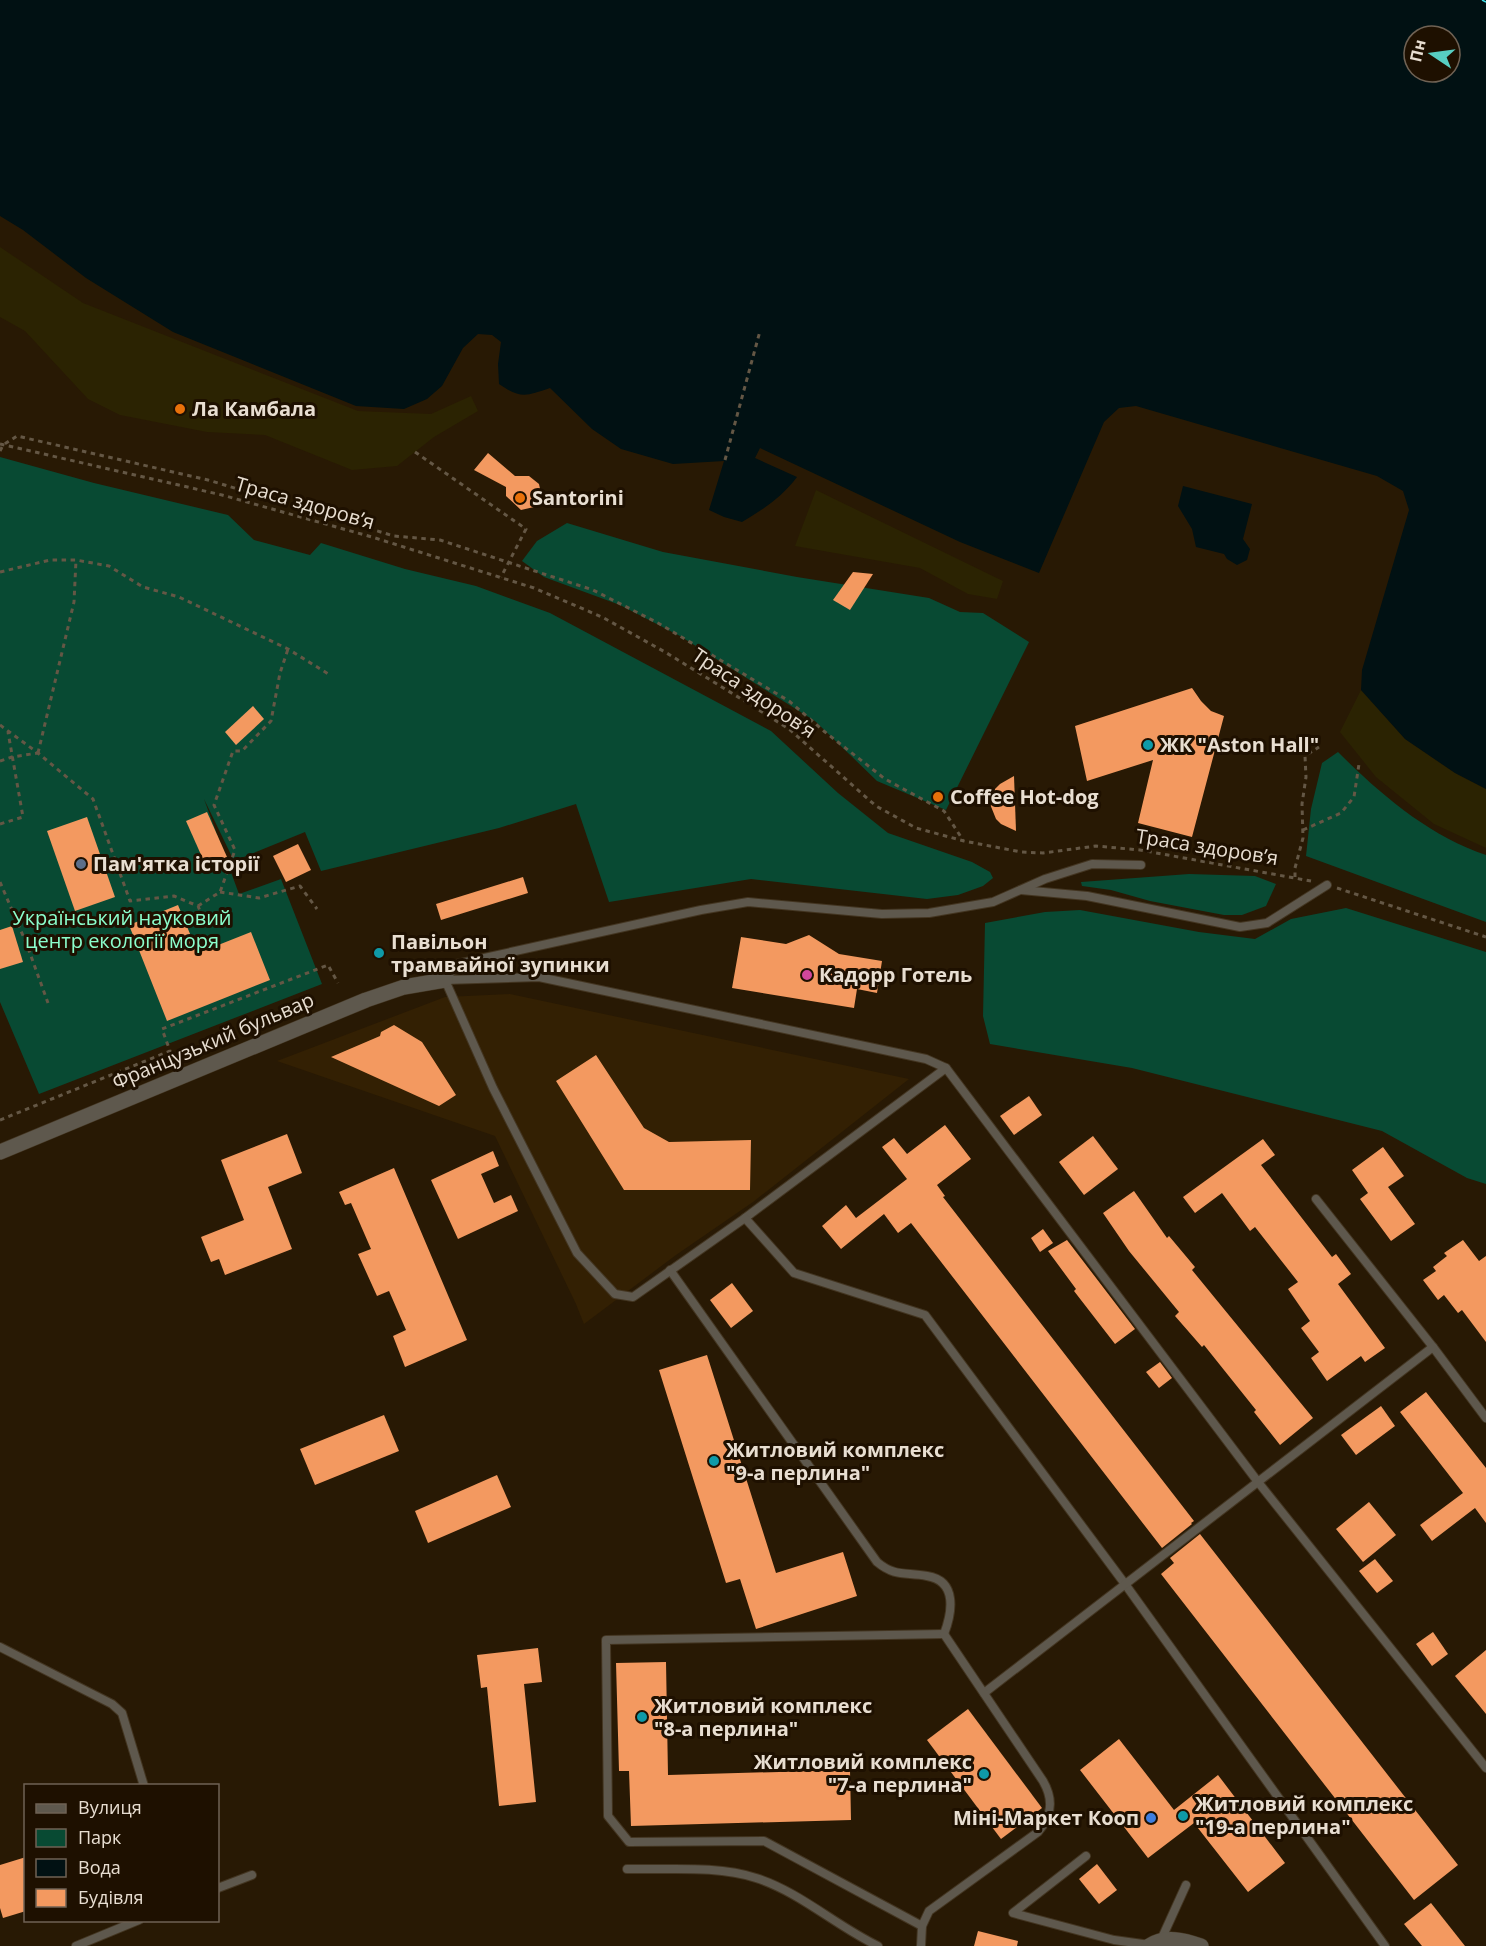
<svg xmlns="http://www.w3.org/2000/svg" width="1486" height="1946" font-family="'Open Sans',sans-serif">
  <rect width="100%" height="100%" fill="#281904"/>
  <!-- built -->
  <polygon fill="#332003" points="510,994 909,1079 753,1202 676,1255 584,1324 576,1304 495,1136 277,1061 445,997"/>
  <!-- green -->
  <g fill="#084a33">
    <polygon points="0,457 94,483 228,515 254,540 310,555 321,543 405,569 476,586 550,613 771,731 838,793 888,833 972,862 990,872 993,878 983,886 958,895 927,899 751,879 609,902 576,804 499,828 321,871 305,832 234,861 204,799 239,894 281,879 322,984 39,1094 0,1002"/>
    <polygon points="567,523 663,552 797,577 929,598 960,612 983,613 1029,642 946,810 877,781 815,721 680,636 620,605 544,577 522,561 537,541"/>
    <path d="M1338 752C1380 794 1429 836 1486 855V922L1306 856 1311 809 1322 763Z"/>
    <polygon points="1189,874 1255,876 1276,884 1266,906 1242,915 1224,915 1150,901 1111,890 1082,886 1081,882"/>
    <polygon points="1346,908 1486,952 1486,1184 1467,1178 1382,1131 1132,1068 990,1044 983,1016 985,923 1045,912 1080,910 1199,932 1255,939 1291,919"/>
  </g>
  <!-- sand -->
  <g fill="#2b2302">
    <polygon points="0,247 83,303 358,411 431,414 471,396 478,411 434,437 397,466 352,470 265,435 207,432 120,415 88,399 25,331 0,317"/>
    <polygon points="816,490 1003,581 997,599 968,594 920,568 795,546"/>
    <polygon points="1361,690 1405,739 1455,773 1486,789 1486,848 1434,824 1376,777 1340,732"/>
  </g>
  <!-- water -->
  <g fill="#011113" fill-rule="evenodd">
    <path d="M0 0H1486V789L1455 773 1405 739 1361 690 1362 670 1409 510 1403 491 1377 476 1136 406 1119 408 1104 422 1039 573 960 542 760 448 755 458 797 477C782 497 764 509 742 522L724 517 709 510 724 461 673 464 621 449 592 429 550 388C526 396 521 399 499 384L498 364 501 342 492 335 478 334 463 348 442 386 427 399 404 409 356 406 173 332 86 278 23 230 0 216ZM1414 36H1450V72H1414Z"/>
    <polygon points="1183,486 1252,504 1243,539 1250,549 1247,560 1237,565 1227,559 1224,554 1196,547 1192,529 1178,506"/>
  </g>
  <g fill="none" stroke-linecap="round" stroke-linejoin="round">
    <!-- ferry -->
    <polyline stroke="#3cdee8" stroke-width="1.5" stroke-dasharray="8 6" stroke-linecap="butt" points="1482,0 1486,2"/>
  </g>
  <!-- building -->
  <g fill="#f39960">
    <polygon points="488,453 515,476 529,476 539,484 542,498 534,507 521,510 506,496 506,487 474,470"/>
    <polygon points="853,572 873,574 850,610 833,600"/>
    <polygon points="1192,688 1201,701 1211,711 1224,716 1192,837 1138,823 1153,760 1087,781 1075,726"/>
    <polygon points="253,706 264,719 236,745 225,732"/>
    <polygon points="1014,776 1016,831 1001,824 996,819 990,804 995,789 1000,784"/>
    <polygon points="207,812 227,857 206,866 186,821"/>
    <polygon points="87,817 115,897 75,911 47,831"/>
    <polygon points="298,844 311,870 286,882 273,856"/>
    <polygon points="523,877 528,893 441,920 436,904"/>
    <polygon points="178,905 198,953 251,932 270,980 167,1021 129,925"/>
    <polygon points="12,926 23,962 0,969 0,930"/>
    <polygon points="809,935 839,954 882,961 877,993 857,989 854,1008 732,988 741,937 786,944"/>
    <polygon points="394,1025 422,1042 456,1095 439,1106 331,1057 380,1036 381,1032"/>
    <polygon points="596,1055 644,1128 669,1142 751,1140 750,1190 624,1190 556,1081"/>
    <polygon points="1029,1096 1042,1115 1014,1135 1000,1116"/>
    <polygon points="945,1125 971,1159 937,1185 945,1196 943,1197 1194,1521 1191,1523 1192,1524 1162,1548 911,1223 898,1233 884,1214 841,1249 822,1226 846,1205 856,1218 907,1179 882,1147 894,1138 907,1154"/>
    <polygon points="287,1134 302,1173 268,1187 292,1249 225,1275 219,1259 211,1262 201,1237 244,1220 221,1160"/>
    <polygon points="1093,1136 1118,1169 1084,1195 1059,1162"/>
    <polygon points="1263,1139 1275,1155 1261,1165 1332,1257 1336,1254 1351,1274 1338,1284 1385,1348 1365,1362 1361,1356 1327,1381 1311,1358 1319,1352 1301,1328 1310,1321 1288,1289 1298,1282 1255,1227 1250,1231 1222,1193 1195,1213 1183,1197"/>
    <polygon points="1383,1147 1404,1176 1388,1187 1415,1224 1391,1241 1360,1199 1368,1193 1352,1170"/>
    <polygon points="493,1151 499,1166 481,1174 494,1203 511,1195 518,1211 458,1239 431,1180"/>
    <polygon points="394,1168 467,1340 405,1367 393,1336 406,1330 389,1291 377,1296 358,1254 371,1249 351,1203 345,1205 339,1192"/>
    <polygon points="1134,1191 1167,1238 1169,1236 1195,1267 1192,1270 1313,1418 1280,1445 1254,1412 1256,1410 1204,1345 1202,1347 1175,1316 1179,1312 1129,1251 1103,1213"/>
    <polygon points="1043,1229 1053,1243 1040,1252 1031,1238"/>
    <polygon points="1067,1240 1135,1329 1115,1344 1074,1291 1076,1289 1048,1251"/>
    <polygon points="1463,1240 1479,1261 1486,1256 1486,1342 1462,1310 1458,1313 1444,1295 1438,1300 1423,1280 1436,1271 1433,1267 1447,1256 1444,1253"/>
    <polygon points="732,1283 753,1311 731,1328 710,1300"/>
    <polygon points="707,1355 776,1573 843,1552 857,1596 756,1629 740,1579 726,1583 659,1370"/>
    <polygon points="1160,1362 1172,1378 1159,1388 1146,1372"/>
    <polygon points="1426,1392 1486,1468 1486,1523 1475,1508 1432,1541 1420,1525 1463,1493 1400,1412"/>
    <polygon points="1381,1406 1395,1426 1356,1455 1341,1435"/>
    <polygon points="384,1415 399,1451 315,1485 300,1449"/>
    <polygon points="497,1475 511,1507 428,1543 415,1511"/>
    <polygon points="1369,1502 1396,1535 1363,1562 1336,1529"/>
    <polygon points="1200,1534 1458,1865 1414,1900 1161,1574 1174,1563 1170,1558"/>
    <polygon points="1375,1559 1393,1581 1377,1593 1359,1571"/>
    <polygon points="1433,1632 1448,1654 1432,1666 1416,1644"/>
    <polygon points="538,1648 542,1682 524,1684 536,1802 499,1806 487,1687 481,1688 477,1655"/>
    <polygon points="1486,1650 1486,1714 1455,1676"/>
    <polygon points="666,1662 668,1775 850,1770 851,1820 631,1826 629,1771 619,1771 616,1663"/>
    <polygon points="968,1709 1042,1808 1001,1839 927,1740"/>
    <polygon points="1119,1739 1174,1810 1218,1775 1285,1863 1248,1892 1194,1823 1148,1858 1080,1770"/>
    <polygon points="26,1857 26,1911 3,1918 0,1908 0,1865"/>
    <polygon points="1097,1864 1117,1890 1099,1904 1079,1879"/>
    <polygon points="1431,1903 1465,1946 1422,1946 1404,1924"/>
    <polygon points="978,1931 1018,1941 1017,1946 974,1946"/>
  </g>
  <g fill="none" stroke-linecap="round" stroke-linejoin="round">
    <defs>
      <g id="lane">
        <polyline points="1021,890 1087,896 1240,927 1267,923 1327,885"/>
        <polyline points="445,980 539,977 926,1059 946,1068 1258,1482 1486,1768"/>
        <polyline points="445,980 493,1088 577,1253 615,1294 633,1297 745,1218 946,1068"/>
        <polyline points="445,980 457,964 701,910 748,902 882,914 929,913 993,902 1045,879 1092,864 1141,865"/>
        <polyline points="1316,1199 1433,1347 1486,1418"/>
        <polyline points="745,1218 794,1273 925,1315 1125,1584 1385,1946"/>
        <path d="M670 1270 877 1562C895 1577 905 1572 927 1576 958 1581 952 1613 944 1634"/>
        <polyline points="0,1647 112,1704 122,1713 144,1786"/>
        <polyline points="984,1693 1433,1347"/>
        <polyline points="1086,1856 1013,1913 1114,1940 1150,1945"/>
        <path d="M627 1869C667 1870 718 1865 756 1878 800 1892 836 1926 878 1946"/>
        <polyline points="218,1888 252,1875"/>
        <polyline points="922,1926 764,1841 629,1842 608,1816 606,1640 944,1634"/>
        <polyline points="1161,1940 1186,1885"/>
        <polyline points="76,1946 139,1920"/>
        <path d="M921 1946 922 1926 929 1911 1038 1832C1052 1816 1054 1800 1043 1781L944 1634"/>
      </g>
      <g id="street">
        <polyline points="0,1152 366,1000 404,987 445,980"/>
        <path d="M1149 1946C1165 1935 1184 1940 1201 1946"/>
      </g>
    </defs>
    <!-- lane casing -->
    <use href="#lane" stroke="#433521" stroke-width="10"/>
    <!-- street casing -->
    <use href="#street" stroke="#433521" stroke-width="16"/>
    <!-- path -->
    <g stroke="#645745" stroke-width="3" stroke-dasharray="4.5 4.5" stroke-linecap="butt">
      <polyline points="0,444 222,495 372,537 534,588 602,617 665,652 751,705 789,729 876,806 916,828 964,841 1021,852 1043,853 1096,846 1140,850 1311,881"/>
      <polyline points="0,451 3,445 17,436 208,480 394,536 440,540 593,590 658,623 789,701 825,732 885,779 944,811 963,840"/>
      <polyline points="415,452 526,529 501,577"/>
      <polyline points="725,460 760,331"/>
      <polyline points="0,572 50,560 76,560 109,566 143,587 179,597 288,649 330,675"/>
      <polyline points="0,725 38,753 93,799 130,901 174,896 198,906 207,928"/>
      <polyline points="38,753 74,602 76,560"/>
      <polyline points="0,761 12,757 38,753"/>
      <polyline points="0,824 23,817 8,732"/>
      <polyline points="1303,830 1341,813 1354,797 1359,764"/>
      <polyline points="1295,877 1295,868 1303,838 1302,804 1306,777 1305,756 1319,747"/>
      <polyline points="0,882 27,945 48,1003"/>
      <polyline points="1337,888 1486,937"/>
      <polyline points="220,892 259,898 300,886 317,909"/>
      <polyline points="198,906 220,892 235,850 214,805 233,751 242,751 271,721 280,673 288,649"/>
      <polyline points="0,1120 170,1051 162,1029 328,965 338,983"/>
    </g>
    <!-- lane -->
    <use href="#lane" stroke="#5e584d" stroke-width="8"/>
    <!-- street -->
    <use href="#street" stroke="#5e584d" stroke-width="15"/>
  </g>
  <!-- markers -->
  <g fill="#e8710a" stroke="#1e1000" stroke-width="2">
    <circle cx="180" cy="409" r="6"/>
    <circle cx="520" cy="498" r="6"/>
    <circle cx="938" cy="797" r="6"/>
  </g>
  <g fill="#0f9aa8" stroke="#1e1000" stroke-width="2">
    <circle cx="1148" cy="745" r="6"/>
    <circle cx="379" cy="953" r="6"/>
    <circle cx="714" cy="1461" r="6"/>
    <circle cx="642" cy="1717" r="6"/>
    <circle cx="984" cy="1774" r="6"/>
    <circle cx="1183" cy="1816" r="6"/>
  </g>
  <circle fill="#5c6f8a" stroke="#1e1000" stroke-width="2" cx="81" cy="864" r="6"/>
  <circle fill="#d1479c" stroke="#1e1000" stroke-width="2" cx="807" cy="975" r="6"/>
  <circle fill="#3f7fe0" stroke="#1e1000" stroke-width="2" cx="1151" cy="1818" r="6"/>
  <g text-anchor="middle" stroke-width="6" stroke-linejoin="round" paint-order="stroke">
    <!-- poi labels -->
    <g font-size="20" font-weight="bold" fill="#e8ded1" stroke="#1e1000" text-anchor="start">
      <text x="192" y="416">Ла Камбала</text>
      <text x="532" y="505">Santorini</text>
      <text x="1160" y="752">ЖК "Aston Hall"</text>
      <text x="950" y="804">Coffee Hot-dog</text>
      <text x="93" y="871">Пам'ятка історії</text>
      <text x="391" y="949">Павільон<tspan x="391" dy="23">трамвайної зупинки</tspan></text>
      <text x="819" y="982">Кадорр Готель</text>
      <text x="726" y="1457">Житловий комплекс<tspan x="726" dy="23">"9-а перлина"</tspan></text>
      <text x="654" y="1713">Житловий комплекс<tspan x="654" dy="23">"8-а перлина"</tspan></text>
      <text x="972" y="1769" text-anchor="end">Житловий комплекс<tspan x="972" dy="23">"7-а перлина"</tspan></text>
      <text x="1195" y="1811">Житловий комплекс<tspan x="1195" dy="23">"19-а перлина"</tspan></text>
      <text x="1139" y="1825" text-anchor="end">Міні-Маркет Кооп</text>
    </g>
    <!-- street labels -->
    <g font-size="20" fill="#e8ded1" stroke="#1e1000">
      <text transform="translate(305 503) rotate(16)" y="7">Траса здоров’я</text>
      <text transform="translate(754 693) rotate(34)" y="7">Траса здоров’я</text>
      <text transform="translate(1207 847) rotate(9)" y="7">Траса здоров’я</text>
      <text transform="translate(213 1041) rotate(-23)" y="7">Французький бульвар</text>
    </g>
    <!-- park labels -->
    <g font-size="20" fill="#8bfecc" stroke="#1e1000">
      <text x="122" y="925">Український науковий<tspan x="122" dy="23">центр екології моря</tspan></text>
    </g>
  </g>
  <!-- legend -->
  <rect x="24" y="1784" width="195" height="138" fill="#1e1000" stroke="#6f6254" stroke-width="1.5"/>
  <rect x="36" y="1804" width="30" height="9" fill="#5e584d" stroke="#6f6254" stroke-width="1.5"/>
  <text x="78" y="1814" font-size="18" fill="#e8ded1">Вулиця</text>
  <rect x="36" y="1829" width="30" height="18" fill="#084a33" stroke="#6f6254" stroke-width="1.5"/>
  <text x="78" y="1844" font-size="18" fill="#e8ded1">Парк</text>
  <rect x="36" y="1859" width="30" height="18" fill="#011113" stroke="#6f6254" stroke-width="1.5"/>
  <text x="78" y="1874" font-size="18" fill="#e8ded1">Вода</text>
  <rect x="36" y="1889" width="30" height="18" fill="#f39960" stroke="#6f6254" stroke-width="1.5"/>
  <text x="78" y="1904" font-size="18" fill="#e8ded1">Будівля</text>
  <!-- north arrow -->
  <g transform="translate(1432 54) rotate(283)"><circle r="28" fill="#1e1000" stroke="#6f6254" stroke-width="1.5"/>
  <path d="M0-4.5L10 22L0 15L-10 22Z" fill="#57cec2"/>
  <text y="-9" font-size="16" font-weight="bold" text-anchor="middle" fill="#e8ded1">Пн</text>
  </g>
</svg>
